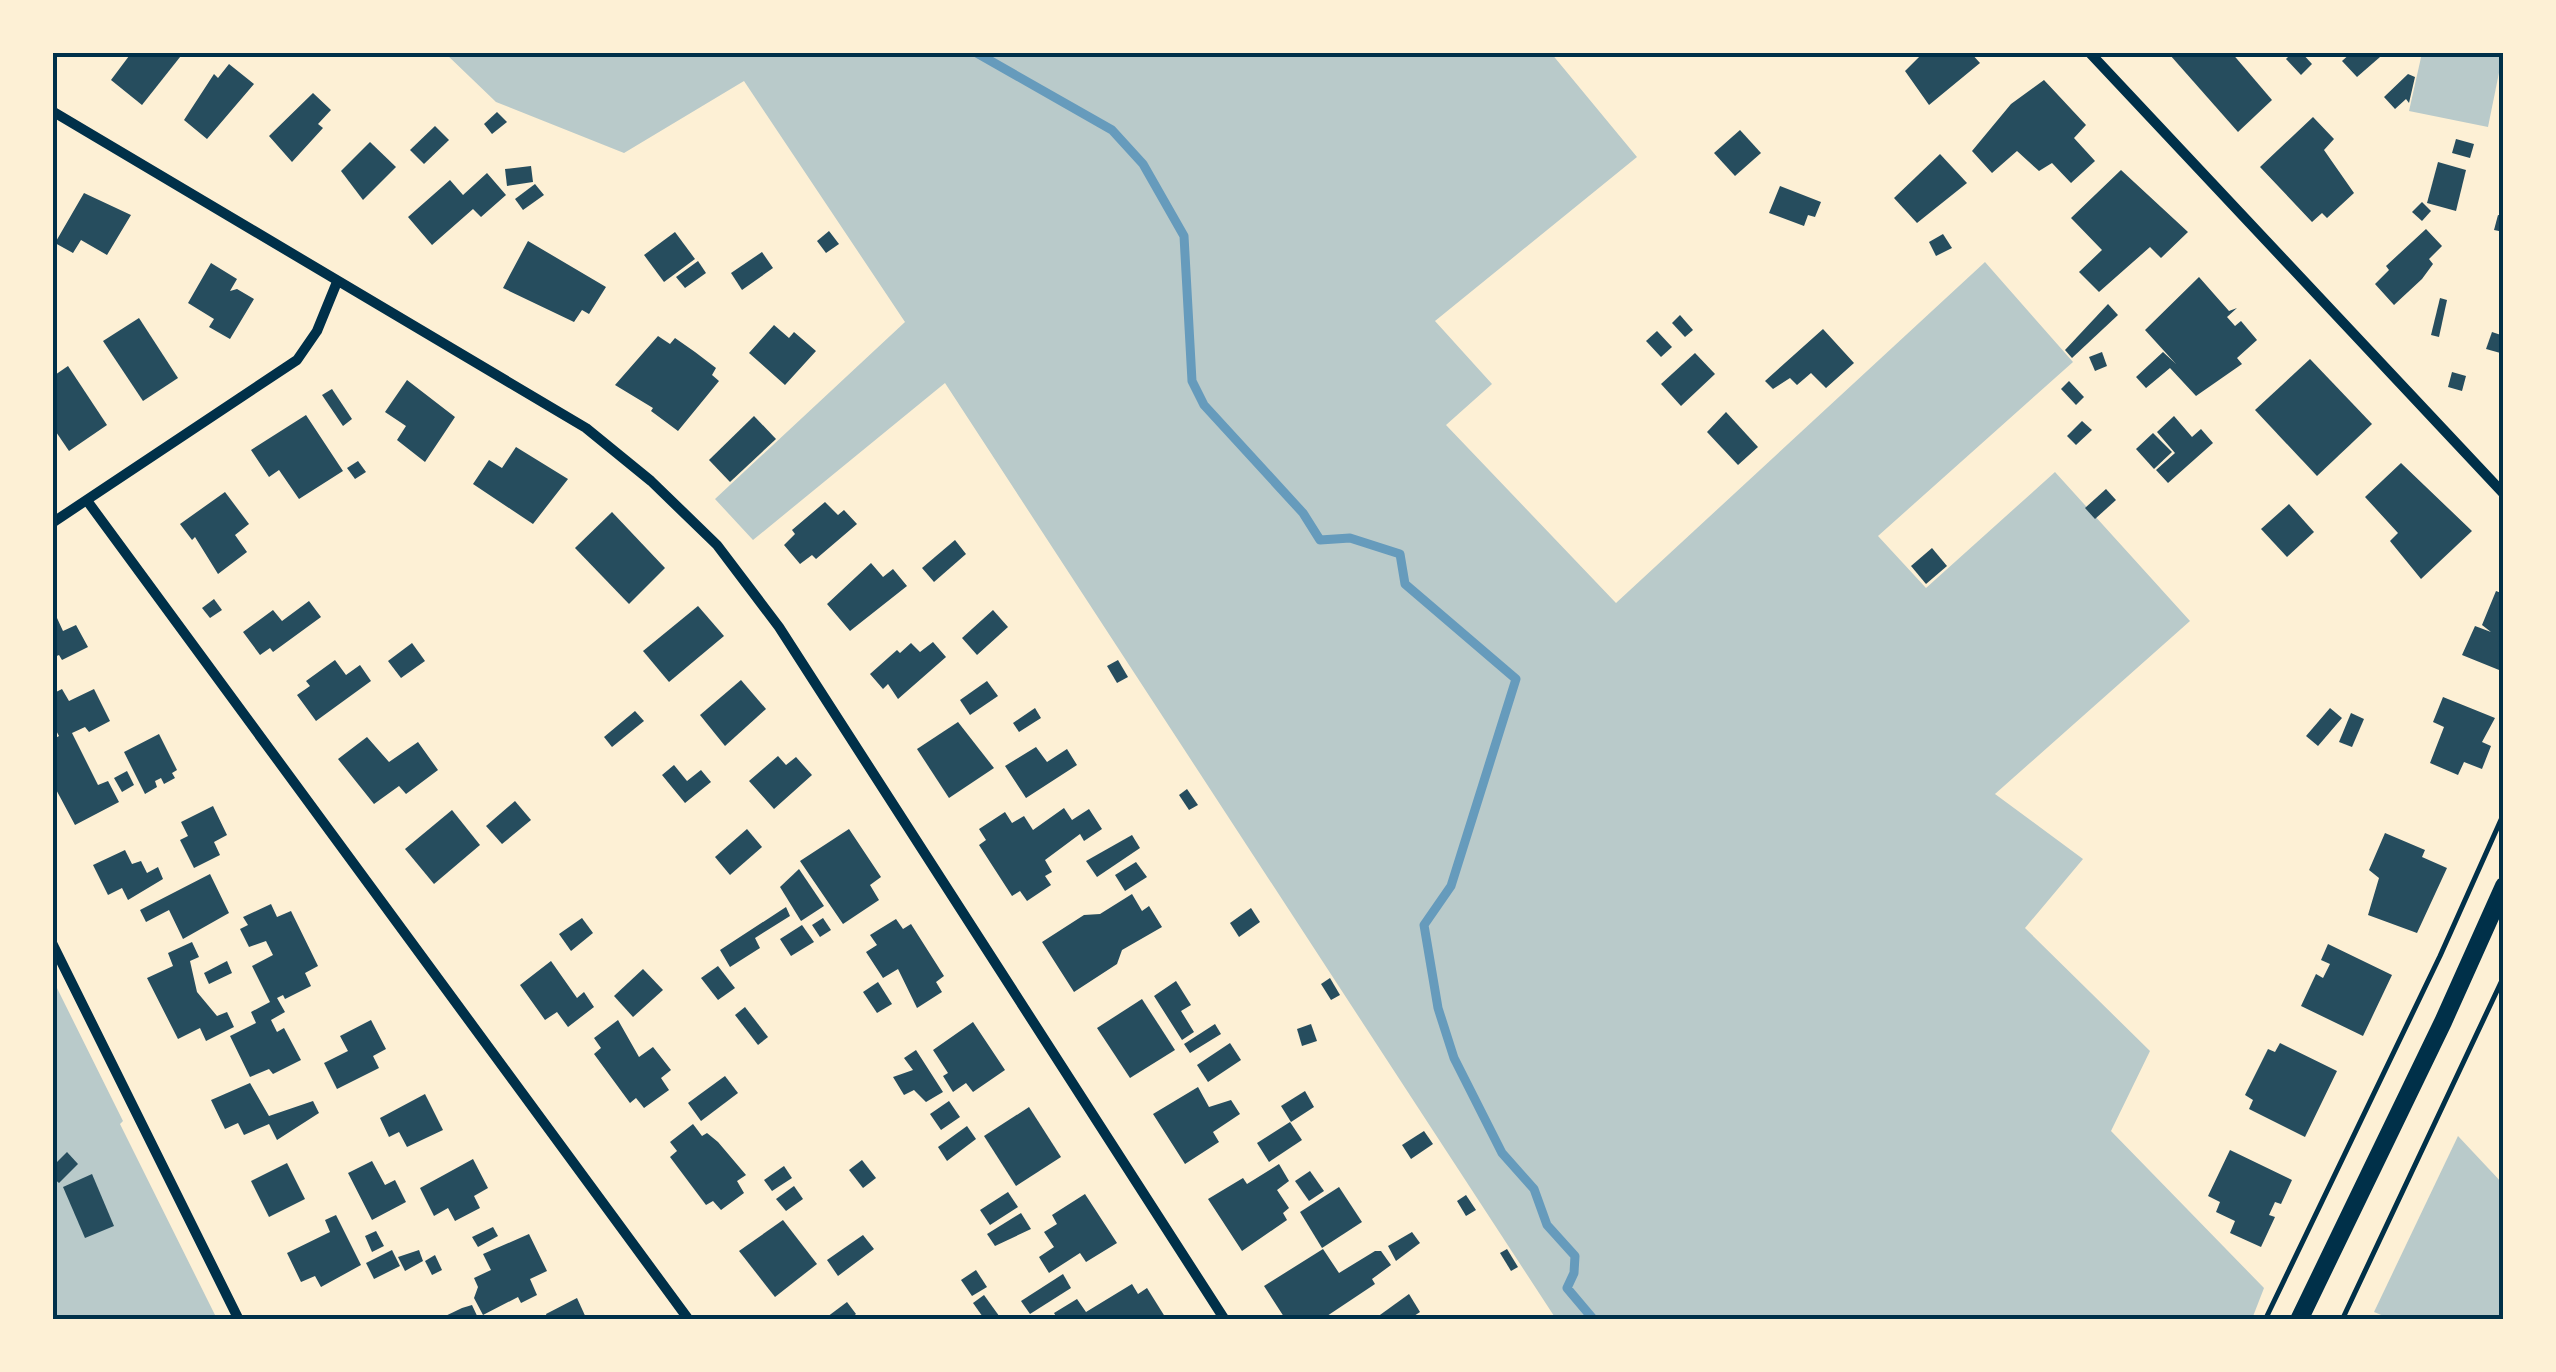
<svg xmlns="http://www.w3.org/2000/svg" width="2556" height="1372" font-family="Jost,sans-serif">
  <rect width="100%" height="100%" fill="#fdf0d5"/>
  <!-- green -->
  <g fill="#b9caca">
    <polygon points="445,53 1551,53 1637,157 1435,321 1492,384 1446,425 1616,603 1985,262 2073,362 1878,536 1926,588 2055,472 2190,621 1995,794 2083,859 2025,928 2150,1051 2111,1131 2264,1288 2252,1319 1556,1319 945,383 753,540 715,499 905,322 744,81 624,153 496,102"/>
    <polygon points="2422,53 2503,53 2488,127 2409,111"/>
    <polygon points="52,978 123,1121 120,1124 217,1319 53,1319"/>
    <polygon points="2458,1136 2503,1184 2503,1319 2391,1319 2374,1312"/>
  </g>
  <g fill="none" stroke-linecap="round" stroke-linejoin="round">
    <!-- stream -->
    <polyline stroke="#669bbc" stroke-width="9" points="975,52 1112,130 1143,164 1184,236 1192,381 1204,405 1303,513 1320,540 1350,538 1400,554 1405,584 1516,679 1451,886 1424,925 1438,1008 1454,1058 1502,1153 1534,1189 1547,1225 1575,1256 1574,1273 1567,1288 1594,1320"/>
  </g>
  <!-- building -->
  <g fill="#264d5e">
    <polygon points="132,52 184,52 142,105 111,80"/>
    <polygon points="1917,52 1940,52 1944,57 1949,52 1970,52 1980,63 1929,105 1905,71 1920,56"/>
    <polygon points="2173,52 2231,52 2272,100 2238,132 2170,55"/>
    <polygon points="2293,52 2301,52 2312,64 2301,75 2286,59"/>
    <polygon points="2352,52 2380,52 2380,57 2357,77 2342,61"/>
    <polygon points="229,64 254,84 207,139 184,120 214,74 218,78"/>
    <polygon points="2408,74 2415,77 2409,103 2406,99 2395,109 2384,97"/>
    <polygon points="2044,80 2086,125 2074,138 2095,161 2071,183 2052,163 2039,171 2017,151 1992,173 1972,151 2011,104"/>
    <polygon points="313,93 331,110 318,124 323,128 292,162 269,136"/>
    <polygon points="497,112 507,122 492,134 484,124"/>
    <polygon points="2313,117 2334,139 2324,150 2354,193 2327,218 2322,213 2312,222 2260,167"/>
    <polygon points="435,126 449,140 424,164 410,150"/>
    <polygon points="1740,130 1761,153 1735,176 1714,153"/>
    <polygon points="2456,139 2474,144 2470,158 2452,153"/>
    <polygon points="370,142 396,167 363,200 341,171"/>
    <polygon points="1940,154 1967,183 1917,223 1894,198"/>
    <polygon points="2438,162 2466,170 2456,211 2427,203"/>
    <polygon points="531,166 533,182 507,186 505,169"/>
    <polygon points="2121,170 2188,232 2161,258 2150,247 2099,292 2079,272 2102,250 2071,218"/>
    <polygon points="487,173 506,195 481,217 473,209 432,245 408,217 450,180 463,195"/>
    <polygon points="535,184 544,195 523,210 515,199"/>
    <polygon points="1780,186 1821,202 1815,217 1808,215 1804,226 1769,213"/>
    <polygon points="84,193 131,215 107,255 81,240 73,253 55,243"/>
    <polygon points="2422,202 2431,211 2422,221 2412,212"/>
    <polygon points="2498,215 2504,216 2504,232 2494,230"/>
    <polygon points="2426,229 2442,246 2429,259 2433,264 2422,279 2394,305 2375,284 2389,270 2386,266"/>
    <polygon points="829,231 839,244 826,253 817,241"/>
    <polygon points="675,232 695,259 664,282 644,255"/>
    <polygon points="1943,234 1952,248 1936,256 1929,242"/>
    <polygon points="528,241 606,287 589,314 582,310 574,322 503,288"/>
    <polygon points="762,252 773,268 742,290 731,273"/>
    <polygon points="698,261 706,273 685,288 676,277"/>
    <polygon points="211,263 237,279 230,291 237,289 254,299 230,339 209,327 214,319 188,303"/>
    <polygon points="2199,277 2229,311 2237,308 2227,317 2235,326 2241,321 2257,340 2237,358 2242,364 2196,396 2170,368 2146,388 2136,377 2163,352 2176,364 2145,330"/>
    <polygon points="2440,298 2447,300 2439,337 2431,335"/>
    <polygon points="2108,304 2118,315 2072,358 2065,350"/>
    <polygon points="1680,315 1693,330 1685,337 1672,323"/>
    <polygon points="139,318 178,378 143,401 103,341"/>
    <polygon points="774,325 789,338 794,332 816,351 785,385 749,353"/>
    <polygon points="1823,329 1854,363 1826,388 1811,373 1797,385 1790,378 1773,389 1765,381"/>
    <polygon points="1657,331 1672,347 1661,357 1646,341"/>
    <polygon points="2492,332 2504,336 2504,354 2486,349"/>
    <polygon points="658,336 670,344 675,338 695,352 716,368 712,375 719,381 678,431 651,411 653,408 615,385"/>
    <polygon points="2102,352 2107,366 2095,371 2089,357"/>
    <polygon points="1695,353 1715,374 1681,406 1661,384"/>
    <polygon points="2310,359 2372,424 2317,476 2255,410"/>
    <polygon points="68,366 107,425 69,451 52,426 52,377"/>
    <polygon points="2452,372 2466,376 2462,391 2448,387"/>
    <polygon points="407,380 455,417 425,462 397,440 406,426 385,412"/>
    <polygon points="2069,381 2084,397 2076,405 2061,389"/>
    <polygon points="332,389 352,419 343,426 322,395"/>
    <polygon points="1726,412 1758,447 1738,465 1707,432"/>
    <polygon points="306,415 343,471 299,499 279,470 269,477 251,450"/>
    <polygon points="754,416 776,439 730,482 709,460"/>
    <polygon points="2174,416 2192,437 2201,429 2213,443 2168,483 2156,470 2175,453 2157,432"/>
    <polygon points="2082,421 2092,430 2076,445 2067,436"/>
    <polygon points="2153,433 2172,452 2154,469 2136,449"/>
    <polygon points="516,447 568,479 533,524 473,484 489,460 502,468"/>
    <polygon points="358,461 366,472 355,479 347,468"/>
    <polygon points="2401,463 2472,531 2421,579 2390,541 2398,533 2365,497"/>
    <polygon points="2106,489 2116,500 2095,519 2085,508"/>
    <polygon points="225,492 249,524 235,535 247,552 218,574 195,537 192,540 180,524"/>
    <polygon points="825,502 838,515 844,510 857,524 816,559 812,555 800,564 784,545 795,534 792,530"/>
    <polygon points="2289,504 2314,532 2287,557 2261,529"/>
    <polygon points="612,512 665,568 629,604 575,548"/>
    <polygon points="955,540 966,554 934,582 922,568"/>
    <polygon points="1932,548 1947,566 1926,584 1911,566"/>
    <polygon points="871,563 883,577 893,569 907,586 850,631 827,604"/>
    <polygon points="2496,591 2504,594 2504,672 2462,655 2475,626 2491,632 2482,625"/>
    <polygon points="214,599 222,610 210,618 202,608"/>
    <polygon points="309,601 321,617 273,652 270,648 260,655 243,632 273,610 282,621"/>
    <polygon points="698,606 724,636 669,682 643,651"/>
    <polygon points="993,610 1008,627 977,655 962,638"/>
    <polygon points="57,618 63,631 76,625 88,647 62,660 59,655 52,658 52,620"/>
    <polygon points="933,642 946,657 898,699 888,684 883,689 870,674 897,650 900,653 911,643 920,652"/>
    <polygon points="412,643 425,661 401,678 388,661"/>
    <polygon points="335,660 346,675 360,665 371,681 316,721 297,695 310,686 306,681"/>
    <polygon points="1118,660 1128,677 1117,683 1107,666"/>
    <polygon points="741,680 766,709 725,746 700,715"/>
    <polygon points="987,681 998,696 970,715 960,700"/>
    <polygon points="62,689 69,701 94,689 110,721 89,732 85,727 72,733 98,785 108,781 119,802 75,825 52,782 52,740 59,736 52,723 52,694"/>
    <polygon points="2443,697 2495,718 2482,742 2491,746 2482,769 2464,762 2458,775 2430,763 2444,727 2433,722"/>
    <polygon points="1035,708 1041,718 1019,732 1013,723"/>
    <polygon points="2330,708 2342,718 2318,746 2306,736"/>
    <polygon points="635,711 644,721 612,747 604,737"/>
    <polygon points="2351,713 2364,719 2352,747 2339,742"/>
    <polygon points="958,722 994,768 949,798 917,749"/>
    <polygon points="159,734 177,770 172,773 175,778 164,784 161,778 155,781 157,787 145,794 124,752"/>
    <polygon points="367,737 389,762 418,742 438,770 406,794 399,786 374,804 338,759"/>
    <polygon points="1036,747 1047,762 1067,749 1077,765 1026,798 1005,766"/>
    <polygon points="778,756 786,765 796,757 812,775 774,809 749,781"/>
    <polygon points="674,765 687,781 701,770 711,782 685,803 662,775"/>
    <polygon points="127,771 134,785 122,792 114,778"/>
    <polygon points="1187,789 1198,805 1189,810 1179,795"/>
    <polygon points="515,801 531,820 502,844 486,826"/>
    <polygon points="213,806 227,835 214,842 220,855 194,868 180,840 188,836 181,822"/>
    <polygon points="1064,808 1072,820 1089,809 1102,829 1084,841 1080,834 1045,860 1052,872 1045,876 1051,885 1027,901 1020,891 1012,896 979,845 986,840 979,829 1005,812 1012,823 1024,816 1033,830"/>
    <polygon points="452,810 480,845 434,884 405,849"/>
    <polygon points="747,829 762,847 730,875 715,857"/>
    <polygon points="849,829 881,877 870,885 879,900 843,924 800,861"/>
    <polygon points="2385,833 2425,850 2422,857 2447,868 2417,933 2368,915 2379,878 2369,870"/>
    <polygon points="1132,835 1140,848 1097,877 1086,861"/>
    <polygon points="125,850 132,864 141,861 147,873 158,867 163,879 128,900 122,888 108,895 93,865"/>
    <polygon points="1136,862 1147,877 1125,891 1115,875"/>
    <polygon points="799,869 824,906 801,921 780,887"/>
    <polygon points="210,874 229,913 183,939 169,910 146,922 140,910"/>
    <polygon points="1132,894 1142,911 1149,906 1162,927 1122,950 1117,964 1074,992 1042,942 1084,915 1100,914"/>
    <polygon points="271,904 277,917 291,911 318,966 305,973 311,986 285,999 283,995 277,998 285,1012 271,1020 277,1032 284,1028 301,1060 273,1074 269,1069 250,1077 230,1036 256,1023 251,1012 270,1002 252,966 273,955 266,941 249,947 240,929 248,925 243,917"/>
    <polygon points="786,907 790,916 755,938 760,948 730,967 720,950"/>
    <polygon points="1251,908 1260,922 1239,937 1230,923"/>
    <polygon points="582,918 593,933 571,951 559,934"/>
    <polygon points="823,918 831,930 820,937 812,925"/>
    <polygon points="896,919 903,929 911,924 944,976 936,982 942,992 917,1008 898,969 883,978 866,952 877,945 870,935"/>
    <polygon points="802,925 814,942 791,956 780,939"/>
    <polygon points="192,942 199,957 190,961 197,992 217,1016 227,1012 234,1027 206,1041 200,1028 178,1039 147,978 173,966 168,953"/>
    <polygon points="2328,944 2392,975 2363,1036 2301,1006 2316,974 2323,978 2330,964 2321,960"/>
    <polygon points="227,961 232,973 209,984 204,973"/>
    <polygon points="551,961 577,998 584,992 594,1007 568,1027 557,1012 545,1020 520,985"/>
    <polygon points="718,966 735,988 718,1000 701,978"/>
    <polygon points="643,969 663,990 633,1017 614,996"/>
    <polygon points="1330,978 1340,995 1331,1000 1321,984"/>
    <polygon points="1176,981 1191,1005 1181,1011 1194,1032 1182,1040 1154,996"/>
    <polygon points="878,982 892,1004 877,1013 863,992"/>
    <polygon points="1142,999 1175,1050 1130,1078 1097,1028"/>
    <polygon points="745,1007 768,1037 758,1045 735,1015"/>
    <polygon points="371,1020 386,1049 373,1056 379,1068 337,1089 324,1063 348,1051 340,1036"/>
    <polygon points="618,1020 639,1057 653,1047 671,1070 661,1078 669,1090 644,1108 636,1098 630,1103 594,1054 601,1048 594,1038"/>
    <polygon points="973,1022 1005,1070 973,1092 966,1083 953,1092 943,1076 948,1073 933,1050"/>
    <polygon points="1215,1024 1221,1034 1190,1053 1184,1044"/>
    <polygon points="1311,1024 1317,1041 1302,1046 1297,1029"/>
    <polygon points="1230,1043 1241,1060 1208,1082 1197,1065"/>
    <polygon points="2280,1043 2337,1071 2305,1137 2249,1109 2253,1100 2245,1095 2268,1049 2275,1052"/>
    <polygon points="916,1050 943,1092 926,1102 914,1090 904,1095 893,1077 913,1070 904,1058"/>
    <polygon points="725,1076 738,1093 701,1121 688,1103"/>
    <polygon points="250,1083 269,1116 313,1101 319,1113 277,1140 269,1124 244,1135 238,1123 225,1129 211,1100"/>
    <polygon points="1198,1087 1209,1107 1231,1100 1240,1114 1213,1132 1219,1142 1185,1164 1153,1114"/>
    <polygon points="1305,1091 1314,1107 1291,1122 1281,1106"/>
    <polygon points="425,1094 443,1130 407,1147 399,1132 389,1137 380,1118"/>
    <polygon points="949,1101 960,1117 941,1130 930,1114"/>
    <polygon points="1029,1107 1061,1157 1016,1186 984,1136"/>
    <polygon points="1290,1122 1302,1140 1269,1162 1257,1143"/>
    <polygon points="693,1124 702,1136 707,1133 718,1142 746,1175 737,1181 744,1193 721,1210 713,1201 706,1205 670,1157 677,1151 670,1142"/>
    <polygon points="967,1126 976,1139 947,1161 938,1147"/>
    <polygon points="1424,1131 1433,1144 1411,1159 1402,1145"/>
    <polygon points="2230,1150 2292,1180 2281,1204 2275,1202 2269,1215 2275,1217 2261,1247 2230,1233 2235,1221 2216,1212 2220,1202 2208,1196"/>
    <polygon points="67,1152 78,1164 59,1183 52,1177 52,1167"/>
    <polygon points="473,1159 488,1188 474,1196 480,1208 455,1221 448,1208 434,1216 420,1188"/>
    <polygon points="862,1160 876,1178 863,1188 849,1170"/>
    <polygon points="372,1161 385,1185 395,1180 406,1202 372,1220 348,1173"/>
    <polygon points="287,1163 305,1199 269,1217 251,1181"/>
    <polygon points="1279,1164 1289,1181 1277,1190 1289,1208 1283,1213 1287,1220 1242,1251 1208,1199 1243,1178 1247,1184"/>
    <polygon points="784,1166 792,1178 772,1191 764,1180"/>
    <polygon points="1310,1171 1324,1191 1309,1201 1295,1181"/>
    <polygon points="92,1174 114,1226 85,1238 63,1187"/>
    <polygon points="794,1186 803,1199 786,1211 776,1199"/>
    <polygon points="1339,1187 1362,1222 1322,1248 1300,1212"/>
    <polygon points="1008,1192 1018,1207 990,1225 980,1210"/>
    <polygon points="1085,1194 1117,1243 1086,1262 1080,1253 1049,1273 1039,1257 1054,1247 1044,1232 1057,1224 1052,1215"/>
    <polygon points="1466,1195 1476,1210 1466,1216 1457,1201"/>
    <polygon points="1021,1213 1031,1229 995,1246 987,1234"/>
    <polygon points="336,1215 361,1265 321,1287 315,1276 301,1282 287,1253 330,1232 325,1220"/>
    <polygon points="783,1220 817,1264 775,1297 739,1251"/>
    <polygon points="493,1227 498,1236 478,1247 472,1237"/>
    <polygon points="376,1231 384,1246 372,1252 365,1236"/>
    <polygon points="1412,1232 1420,1243 1396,1261 1388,1246"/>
    <polygon points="529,1234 547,1271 530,1279 537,1295 521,1303 518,1297 483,1315 474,1298 478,1287 474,1278 491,1270 483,1254"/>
    <polygon points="863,1235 874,1249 838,1276 827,1260"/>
    <polygon points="1323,1249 1339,1273 1375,1251 1381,1251 1391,1265 1372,1279 1375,1284 1321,1320 1286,1320 1264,1286"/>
    <polygon points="1507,1249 1518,1267 1511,1271 1500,1253"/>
    <polygon points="392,1250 400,1266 374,1279 366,1263"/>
    <polygon points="419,1250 423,1261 405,1271 398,1257"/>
    <polygon points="435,1255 442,1270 432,1275 425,1261"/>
    <polygon points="976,1270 987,1287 972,1296 961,1280"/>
    <polygon points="1063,1274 1071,1288 1030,1314 1021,1301"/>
    <polygon points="1132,1284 1138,1294 1147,1288 1167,1320 1058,1320 1054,1313 1077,1299 1086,1312"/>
    <polygon points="1409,1294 1420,1312 1408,1320 1373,1320"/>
    <polygon points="984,1295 1002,1320 985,1320 973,1303"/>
    <polygon points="577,1298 587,1320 548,1320 546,1314"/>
    <polygon points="847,1302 856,1314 849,1320 823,1320"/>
    <polygon points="472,1305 479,1320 437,1320 462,1308"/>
  </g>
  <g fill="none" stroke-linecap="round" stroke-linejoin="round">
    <!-- path -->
    <g stroke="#003049" stroke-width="5">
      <polyline points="2265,1320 2440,956 2504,813"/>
      <polyline points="2342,1320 2504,976"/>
    </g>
    <!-- minor -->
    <g stroke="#003049" stroke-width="10">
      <polyline points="2089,52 2504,494"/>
      <polyline points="52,111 586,428 651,481 717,545 779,627 1225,1320"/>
      <polyline points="88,502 689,1320"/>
      <polyline points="52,523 297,360 317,331 337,282"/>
      <polyline points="52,943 239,1320"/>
    </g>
    <!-- tertiary -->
    <polyline stroke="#003049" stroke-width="18" points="2299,1320 2443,1022 2504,886"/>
  </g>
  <!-- border -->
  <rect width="2556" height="1372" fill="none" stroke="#fdf0d5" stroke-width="110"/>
  <rect x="55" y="55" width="2446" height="1262" fill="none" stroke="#003049" stroke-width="4"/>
</svg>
